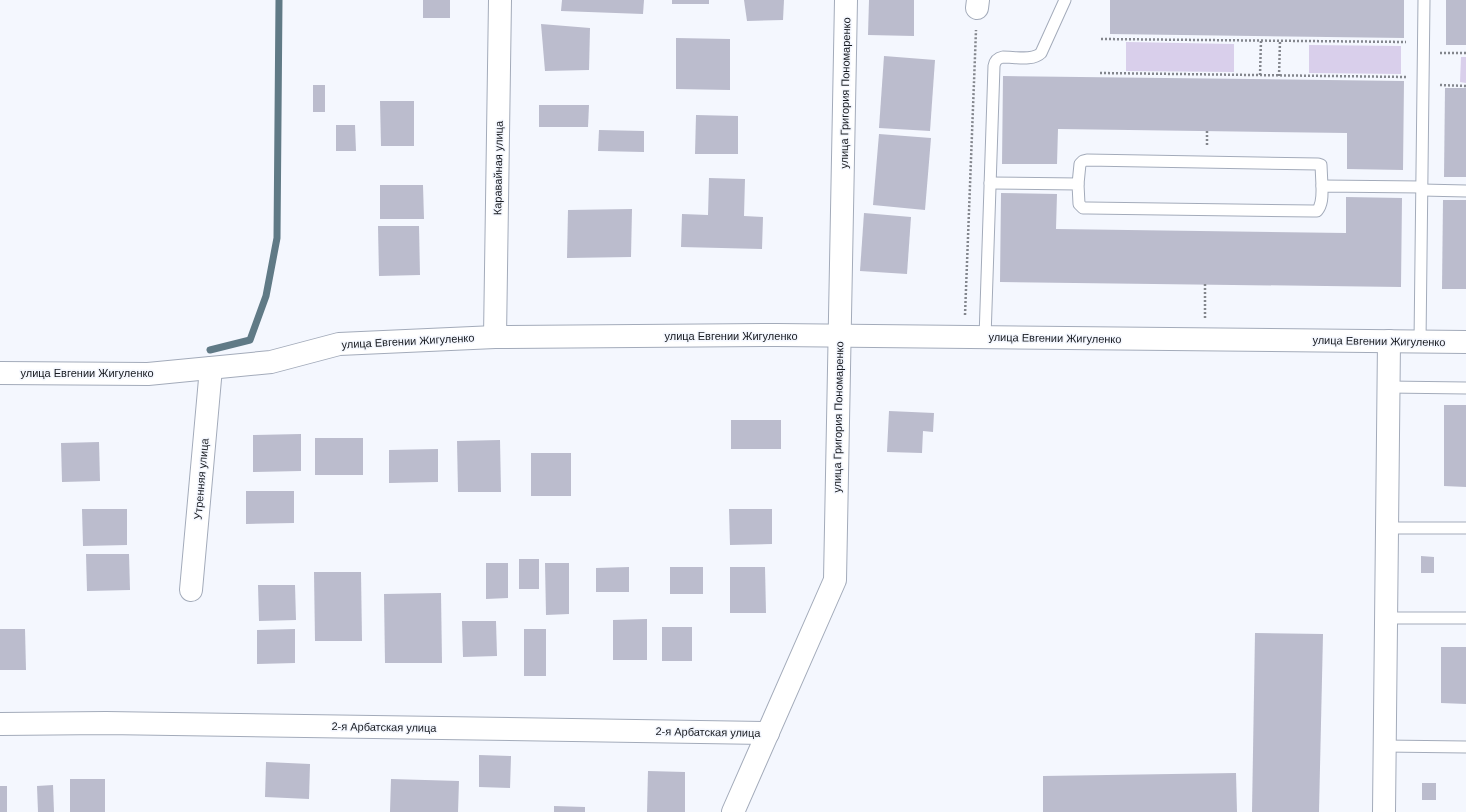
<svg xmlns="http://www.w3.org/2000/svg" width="1466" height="812" font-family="Arial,sans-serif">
  <rect width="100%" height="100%" fill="#f4f7fe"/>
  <!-- green -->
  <g fill="#d9cfeb">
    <polygon points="1126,42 1234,44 1234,72 1126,71"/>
    <polygon points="1309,45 1401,46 1401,74 1309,73"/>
    <polygon points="1461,57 1466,57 1466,83 1460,82"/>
  </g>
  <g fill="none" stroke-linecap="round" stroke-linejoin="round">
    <!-- stream -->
    <polyline stroke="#607a86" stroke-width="7" points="210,350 250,340 266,296 277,238 279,0"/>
  </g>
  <!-- building -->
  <g fill="#bbbccd">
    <rect x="423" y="0" width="27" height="18"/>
    <polygon points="562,0 644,0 643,14 561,11"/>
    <rect x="672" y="0" width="37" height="4"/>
    <polygon points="744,0 784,0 783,20 747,21"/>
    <polygon points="869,0 914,0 914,36 868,35"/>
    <polygon points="1110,0 1404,0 1404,38 1110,34"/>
    <rect x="1446" y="0" width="20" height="45"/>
    <polygon points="541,24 590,28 589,70 545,71"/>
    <polygon points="676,38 730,39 730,90 676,89"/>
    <polygon points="884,56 935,60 930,131 879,128"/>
    <polygon points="1003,76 1404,81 1403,170 1347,169 1347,133 1058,129 1057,164 1002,164"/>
    <rect x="313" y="85" width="12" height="27"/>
    <polygon points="1445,88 1466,88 1466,177 1444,177"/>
    <polygon points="380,101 414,101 414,146 381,146"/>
    <polygon points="539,105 589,105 588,127 539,127"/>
    <polygon points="696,115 738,116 738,154 695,154"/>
    <polygon points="336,125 355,125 356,151 336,151"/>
    <polygon points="599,130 644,131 644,152 598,151"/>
    <polygon points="879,134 931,138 925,210 873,205"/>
    <polygon points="709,178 745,179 744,216 763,217 762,249 681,247 682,214 708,215"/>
    <polygon points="380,185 423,185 424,219 380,219"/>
    <polygon points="1001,193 1057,194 1056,229 1346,233 1346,197 1402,198 1401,287 1000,282"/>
    <polygon points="1443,200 1466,200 1466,289 1442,289"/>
    <polygon points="632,209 631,257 567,258 568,210"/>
    <polygon points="864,213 911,217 907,274 860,271"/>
    <polygon points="378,226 419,226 420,275 379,276"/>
    <polygon points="1444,405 1466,405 1466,487 1444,486"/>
    <polygon points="889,411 934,413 933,432 923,431 922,453 887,452"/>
    <rect x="731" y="420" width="50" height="29"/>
    <polygon points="301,434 301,471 253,472 253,435"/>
    <rect x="315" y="438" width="48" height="37"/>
    <polygon points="500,440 501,492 458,492 457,441"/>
    <polygon points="99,442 100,481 62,482 61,443"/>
    <polygon points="438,449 438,482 389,483 389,450"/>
    <rect x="531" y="453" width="40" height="43"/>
    <polygon points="246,491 294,491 294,523 246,524"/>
    <polygon points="82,509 127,509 127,545 83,546"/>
    <polygon points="729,509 772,509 772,544 730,545"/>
    <polygon points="86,554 129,554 130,590 87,591"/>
    <polygon points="1421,556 1434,557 1434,573 1421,573"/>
    <rect x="519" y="559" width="20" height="30"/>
    <polygon points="486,563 508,563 508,598 486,599"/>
    <polygon points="545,563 569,563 569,614 546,615"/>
    <polygon points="629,567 629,592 596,592 596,568"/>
    <rect x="670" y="567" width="33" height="27"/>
    <polygon points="730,567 765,567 766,613 730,613"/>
    <polygon points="314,572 361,572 362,641 315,641"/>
    <polygon points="258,585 295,585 296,620 259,621"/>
    <polygon points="441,593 442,663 385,663 384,594"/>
    <polygon points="647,619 647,660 613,660 613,620"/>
    <polygon points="462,621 496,621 497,656 463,657"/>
    <rect x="662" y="627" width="30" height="34"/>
    <polygon points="0,629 25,629 26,670 0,670"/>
    <polygon points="295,629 295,663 257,664 257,630"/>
    <rect x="524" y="629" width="22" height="47"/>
    <polygon points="1255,633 1323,634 1319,812 1252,812"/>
    <polygon points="1441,647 1466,647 1466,704 1441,703"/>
    <polygon points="479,755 511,756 510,788 479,787"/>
    <polygon points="266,762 310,764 309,799 265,797"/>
    <polygon points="648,771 685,772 685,812 647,812"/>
    <polygon points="1236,773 1237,812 1043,812 1043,776"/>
    <rect x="70" y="779" width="35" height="33"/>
    <polygon points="391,779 459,781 458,812 390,812"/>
    <rect x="1422" y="783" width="14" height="17"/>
    <polygon points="53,785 54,812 38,812 37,786"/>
    <rect x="0" y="786" width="7" height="26"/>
    <polygon points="554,806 585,807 585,812 554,812"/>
  </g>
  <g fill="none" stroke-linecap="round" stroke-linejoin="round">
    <defs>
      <g id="service">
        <path d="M990 183 1078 184 1079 204 1083 208H1088L1313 211H1317C1323 204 1322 194 1322 186L1422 187"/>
        <polyline points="1078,184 1080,164 1083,161 1087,160 1318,164 1321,165 1322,186"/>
        <polyline points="1422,190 1466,191"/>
        <path d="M985 338 994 66C995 60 998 58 1003 57 1015 57 1033 61 1041 53L1065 0"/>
        <polyline points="1420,342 1424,0"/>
        <polyline points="1388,387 1466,388"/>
        <polyline points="1386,528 1466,528"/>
        <polyline points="1385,618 1466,618"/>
        <polyline points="1384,746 1466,747"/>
      </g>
      <g id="minor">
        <polyline points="977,8 978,0"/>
        <polyline points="495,337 500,0"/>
        <polyline points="0,373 148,374 271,362 339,344 495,337 777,335 1466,342"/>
        <polyline points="191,590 211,368"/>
        <polyline points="0,724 106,723 768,733"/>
        <polyline points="733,812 835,580 846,0"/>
        <polyline points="1384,812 1389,341"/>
      </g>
    </defs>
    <!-- service casing -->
    <use href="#service" stroke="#a3abba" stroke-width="13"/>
    <!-- minor casing -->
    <use href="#minor" stroke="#a3abba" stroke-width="24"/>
    <!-- path -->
    <g stroke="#83868d" stroke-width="2.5" stroke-dasharray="2 2" stroke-linecap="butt">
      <polyline points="1101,39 1406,42"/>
      <polyline points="1440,53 1466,53"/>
      <polyline points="1100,73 1406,77"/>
      <polyline points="1260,75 1261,40"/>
      <polyline points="1279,76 1280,41"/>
      <polyline points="1440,85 1466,86"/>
      <polyline points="1207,145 1207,131"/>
      <polyline points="965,315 976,30"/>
      <polyline points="1205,318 1205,284"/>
    </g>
    <!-- service -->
    <use href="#service" stroke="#fff" stroke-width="11"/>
    <!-- minor -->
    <use href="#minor" stroke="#fff" stroke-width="22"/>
  </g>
  <g text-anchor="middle" stroke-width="3" stroke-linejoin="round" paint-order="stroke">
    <!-- street labels -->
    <g font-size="11" fill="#16191f" stroke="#f4f7fe">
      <text transform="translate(845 93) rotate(-89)" y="4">улица Григория Пономаренко</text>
      <text transform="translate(498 168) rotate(-89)" y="4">Каравайная улица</text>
      <text x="731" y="340">улица Евгении Жигуленко</text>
      <text transform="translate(1055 338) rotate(1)" y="4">улица Евгении Жигуленко</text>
      <text transform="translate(408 341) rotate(-3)" y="4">улица Евгении Жигуленко</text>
      <text transform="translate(1379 341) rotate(1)" y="4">улица Евгении Жигуленко</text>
      <text x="87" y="377">улица Евгении Жигуленко</text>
      <text transform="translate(838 417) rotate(-89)" y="4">улица Григория Пономаренко</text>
      <text transform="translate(201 479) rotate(-85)" y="4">Утренняя улица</text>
      <text transform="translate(384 727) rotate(1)" y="4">2-я Арбатская улица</text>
      <text transform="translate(708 732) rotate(1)" y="4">2-я Арбатская улица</text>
    </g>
  </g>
</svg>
